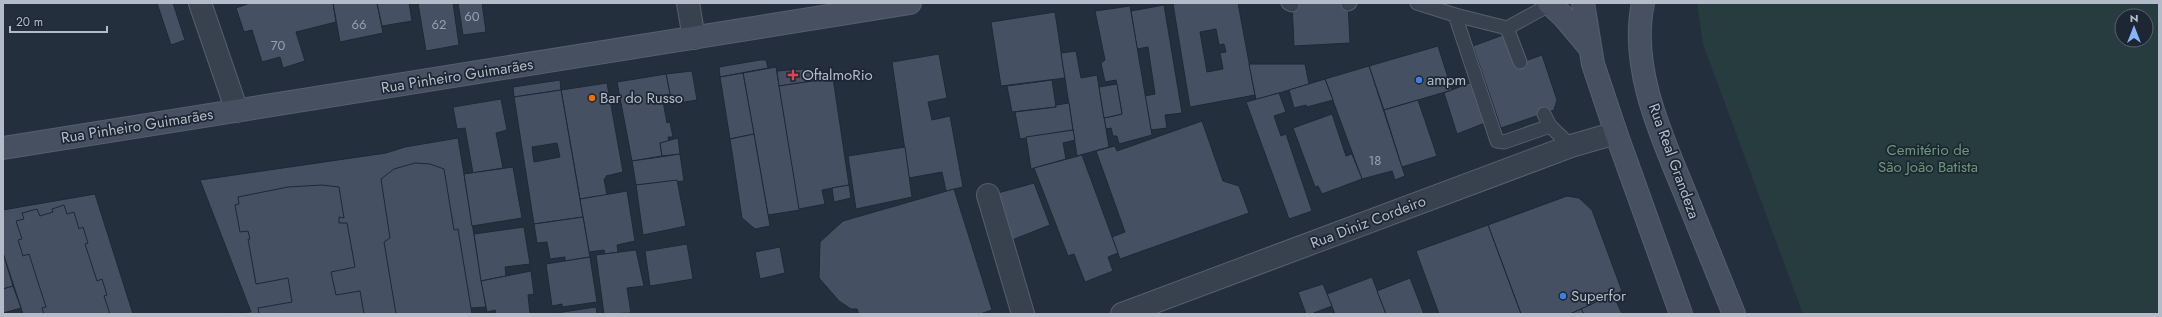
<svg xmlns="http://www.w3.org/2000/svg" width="2162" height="317" font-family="Jost,sans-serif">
  <rect width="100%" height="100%" fill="#242f3e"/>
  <!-- green -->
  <path fill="#263c3f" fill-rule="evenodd" d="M1697 3H2159V314H1803L1703 44ZM2122 16H2146V40H2122Z"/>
  <!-- building -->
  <g fill="#455162" stroke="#1f2835" fill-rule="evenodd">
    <polygon points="157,3 173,3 185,40 171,45"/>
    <polygon points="250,3 333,3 336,22 296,32 305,61 283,68 280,57 262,62 252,30 244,32 236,8"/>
    <polygon points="333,3 377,3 383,33 340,42"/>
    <polygon points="377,3 409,3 412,21 382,26"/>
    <polygon points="418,3 453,3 459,45 426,51"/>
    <polygon points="458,3 482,3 486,32 463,35"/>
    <path d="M1181 3H1238L1255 95 1190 107 1173 4ZM1216 29 1219 45 1224 44 1226 52 1220 53 1223 69 1207 72 1200 32Z"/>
    <polygon points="1292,3 1348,3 1350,43 1294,46"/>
    <polygon points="1164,5 1182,113 1165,115 1167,128 1151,130 1145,96 1155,94 1148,47 1137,49 1131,11"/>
    <polygon points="1130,6 1152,135 1119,144 1117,136 1113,136 1111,128 1106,129 1104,118 1122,114 1116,80 1105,82 1101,63 1105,60 1095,11"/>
    <polygon points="1055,12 1065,78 1001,86 991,22"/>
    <polygon points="1503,35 1514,65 1542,55 1557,100 1554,110 1501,128 1473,46"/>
    <polygon points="1438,46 1452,90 1384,110 1369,66"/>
    <polygon points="1076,51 1081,78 1097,75 1109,147 1077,156 1061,53"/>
    <polygon points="939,54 947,98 928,102 932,120 950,116 963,187 946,191 942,172 909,178 892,62"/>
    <polygon points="760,60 766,60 768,68 720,77 719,67"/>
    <polygon points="1249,64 1305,64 1309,84 1256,100"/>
    <polygon points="1369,66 1405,176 1395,180 1392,171 1362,179 1325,79"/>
    <polygon points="776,67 800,210 768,215 743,73"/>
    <polygon points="804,69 821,72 833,78 779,86 777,71"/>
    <polygon points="692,71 697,100 672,104 666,74"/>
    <polygon points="743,73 754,134 730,139 720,77"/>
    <polygon points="666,74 670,94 662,96 667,123 670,122 673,137 668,137 669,142 660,143 662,156 632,161 617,82"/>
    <polygon points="833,78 849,185 822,190 825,204 799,209 779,86"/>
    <polygon points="1325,79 1333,100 1307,107 1306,105 1294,108 1289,90"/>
    <polygon points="560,80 561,90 514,97 513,87"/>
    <polygon points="1052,80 1056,107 1012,112 1007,86"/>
    <polygon points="1472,82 1485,123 1457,134 1444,93"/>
    <polygon points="607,83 623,172 606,176 606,178 604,179 607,195 580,199 561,90"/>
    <polygon points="1117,84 1122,114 1104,118 1099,87"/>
    <path d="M561 90 583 217 534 224 514 97ZM557 143 560 157 534 162 532 147Z"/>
    <polygon points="1279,93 1286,112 1274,116 1281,136 1286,134 1312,211 1289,219 1246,102"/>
    <polygon points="501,99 507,130 496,133 503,168 473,173 465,128 457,129 453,107"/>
    <polygon points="1418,100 1437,156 1402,167 1384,110"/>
    <polygon points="1069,103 1073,130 1020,139 1015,112 1056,107 1056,105"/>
    <polygon points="1332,114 1346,156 1352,154 1362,179 1322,194 1318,186 1315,187 1293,128"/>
    <polygon points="1202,121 1223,181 1239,186 1249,213 1120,259 1112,237 1125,232 1096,151 1115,146 1117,151"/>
    <polygon points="1073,130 1075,140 1063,143 1066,159 1031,169 1026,137"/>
    <polygon points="754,134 770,226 755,229 742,218 730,139"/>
    <polygon points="458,138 486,307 471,308 472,314 218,314 251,312 200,180 386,153 405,147"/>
    <polygon points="678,138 680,154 662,156 660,143"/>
    <polygon points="905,147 912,197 856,209 848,156"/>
    <polygon points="680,154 684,181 636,185 632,161"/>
    <polygon points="1082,155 1118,253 1108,257 1113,271 1085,282 1074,254 1068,256 1034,168"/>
    <polygon points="415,163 430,164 444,169 454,230 458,229 472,314 396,314 384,242 390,238 381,179 394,169"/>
    <polygon points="513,167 522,218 472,226 464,174"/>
    <polygon points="677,180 686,226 643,235 636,185"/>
    <polygon points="1034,183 1050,225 1012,240 998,193"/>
    <polygon points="322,185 339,187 344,218 339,217 339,223 347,223 355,267 331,272 336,295 360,291 364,314 259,314 258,308 292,302 288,278 256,284 248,239 250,239 248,231 240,232 235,205 239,204 238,197 288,187"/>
    <polygon points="849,185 851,198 834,202 832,188"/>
    <polygon points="954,189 992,310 980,314 859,314 857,309 851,309 839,301 819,278 820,242 843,221"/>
    <polygon points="627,191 635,241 617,245 618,252 605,254 604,250 589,252 580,199"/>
    <polygon points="95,194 133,314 23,314 3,253 3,210"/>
    <polygon points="1567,196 1579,198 1592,210 1622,291 1570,314 1521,314 1488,225"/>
    <polygon points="64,205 67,214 74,212 79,229 83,227 88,243 85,244 97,281 102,279 107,295 104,296 110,314 44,314 42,308 46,307 29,254 23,256 18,240 22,239 16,221 24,219 22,213 37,209 40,216 53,212 52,209"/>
    <polygon points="583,217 590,257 565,261 565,257 550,259 547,242 537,243 534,224"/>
    <polygon points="1488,225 1521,314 1439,314 1416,251"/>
    <polygon points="524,227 530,264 505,267 506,276 481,281 474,234"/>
    <polygon points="687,244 693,279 650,286 645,251"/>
    <polygon points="780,247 785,273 760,279 755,252"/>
    <polygon points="636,250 644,286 627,288 631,313 604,314 596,255"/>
    <polygon points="3,253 13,286 3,289"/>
    <polygon points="590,257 597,302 562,307 562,304 552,306 546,264"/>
    <polygon points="531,271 534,294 528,295 530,314 496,314 495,310 487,312 481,281"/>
    <polygon points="1372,277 1386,314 1335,314 1327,294"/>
    <polygon points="1410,278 1424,314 1386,314 1377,291"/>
    <polygon points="1323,284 1332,306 1311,314 1306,314 1298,292"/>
    <polygon points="13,286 21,308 3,313 3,289"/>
    <polygon points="1613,294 1622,314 1584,314 1581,309"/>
    <polygon points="596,307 597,314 550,314"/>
    <polygon points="1581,309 1584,314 1570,314"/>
  </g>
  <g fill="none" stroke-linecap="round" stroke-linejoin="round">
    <defs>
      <g id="service">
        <polyline points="1288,3 1292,5"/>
        <polyline points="1417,3 1455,15 1507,28"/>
        <polyline points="1348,4 1350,3"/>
        <polyline points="1455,15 1497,141 1504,142 1550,126"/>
        <polyline points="1520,62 1507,28 1551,4"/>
        <polyline points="1544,114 1550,126 1571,146"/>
      </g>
      <g id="minor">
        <polyline points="200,3 237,111"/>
        <polyline points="688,3 694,38"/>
        <polyline points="988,195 1023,314"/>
        <polyline points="1122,314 1571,146 1616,133"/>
      </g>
      <g id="secondary">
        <polyline points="1549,3 1563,16 1590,48"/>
        <polyline points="1583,3 1593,64 1616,133 1681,314"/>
        <path d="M1643 3C1629 69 1663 139 1687 198 1703 237 1718 275 1734 314"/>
        <polyline points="3,148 910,3"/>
      </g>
    </defs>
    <!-- service casing -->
    <use href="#service" stroke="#565f6c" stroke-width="15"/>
    <!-- minor casing -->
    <use href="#minor" stroke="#565f6c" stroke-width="24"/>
    <!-- secondary casing -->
    <use href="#secondary" stroke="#565f6c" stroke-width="24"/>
    <!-- service -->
    <use href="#service" stroke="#38414e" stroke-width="13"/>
    <!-- minor -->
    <use href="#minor" stroke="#38414e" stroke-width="22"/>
    <!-- secondary -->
    <use href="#secondary" stroke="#465061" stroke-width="22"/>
  </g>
  <!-- markers -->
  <path fill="#e0444e" stroke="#1d2633" stroke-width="1.5" d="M791 69h4v4h4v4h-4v4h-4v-4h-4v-4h4z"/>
  <g fill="#3f7fe0" stroke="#1d2633" stroke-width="1.5">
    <circle cx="1419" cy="80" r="4"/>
    <circle cx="1563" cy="296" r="4"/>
  </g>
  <circle fill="#e8710a" stroke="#1d2633" stroke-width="1.5" cx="592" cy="98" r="4"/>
  <g text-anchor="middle" stroke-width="3.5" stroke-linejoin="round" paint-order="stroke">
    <!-- number labels -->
    <g font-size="13" fill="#98a1af">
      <text x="472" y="21">60</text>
      <text x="359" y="29">66</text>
      <text x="439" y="29">62</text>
      <text x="278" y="50">70</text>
      <text x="1375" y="165">18</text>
    </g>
    <!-- poi labels -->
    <g font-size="15" fill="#b4bcc9" stroke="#1d2633" text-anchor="start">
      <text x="802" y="80">OftalmoRio</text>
      <text x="1427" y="85">ampm</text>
      <text x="600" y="103">Bar do Russo</text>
      <text x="1571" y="301">Superfor</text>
    </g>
    <!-- street labels -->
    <g font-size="15" fill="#b4bcc9" stroke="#1d2633">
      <text transform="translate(457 76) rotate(-9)" y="5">Rua Pinheiro Guimarães</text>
      <text transform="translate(137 126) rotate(-9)" y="5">Rua Pinheiro Guimarães</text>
      <text transform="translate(1674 161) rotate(70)" y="5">Rua Real Grandeza</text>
      <text transform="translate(1368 222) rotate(-21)" y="5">Rua Diniz Cordeiro</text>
    </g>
    <!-- park labels -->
    <g font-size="15" fill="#6b9a76" stroke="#1d2633">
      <text x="1928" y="155">Cemitério de<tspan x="1928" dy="17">São João Batista</tspan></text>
    </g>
  </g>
  <!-- border -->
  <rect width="2162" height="317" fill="none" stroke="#b4bcc9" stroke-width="8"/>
  <!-- north arrow -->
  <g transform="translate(2134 28)"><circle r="19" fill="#1d2633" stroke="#59626f"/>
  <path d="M0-3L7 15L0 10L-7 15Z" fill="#8ab4f8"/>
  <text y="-6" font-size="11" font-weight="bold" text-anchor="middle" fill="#b4bcc9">N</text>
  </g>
  <!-- scale -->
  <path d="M10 26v6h97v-6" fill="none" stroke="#b4bcc9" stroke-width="2"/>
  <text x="16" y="26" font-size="12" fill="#b4bcc9" stroke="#1d2633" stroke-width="3" paint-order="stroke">20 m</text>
</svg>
